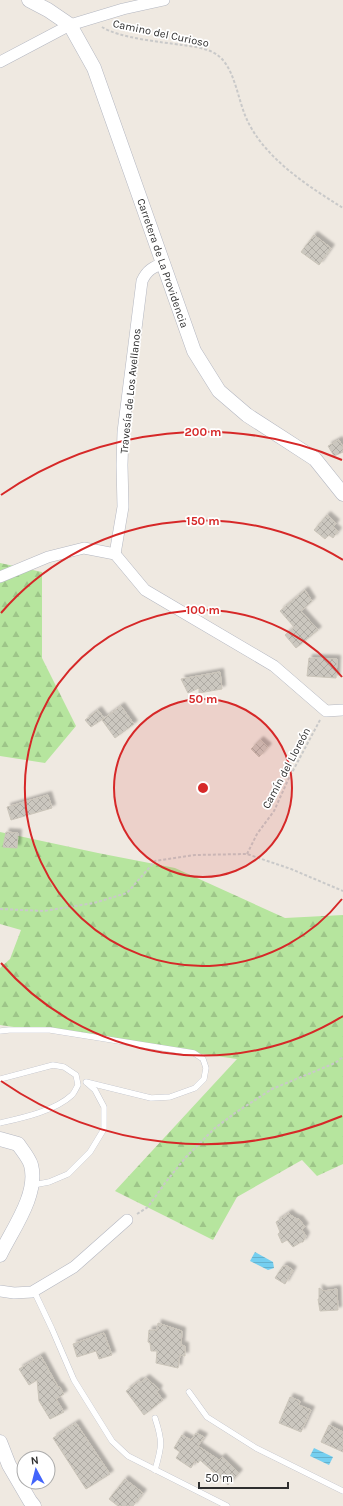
<svg xmlns="http://www.w3.org/2000/svg" width="343" height="1506" font-family="Karla,sans-serif">
  <defs>
    <pattern id="forest-firs" width="22" height="20" patternUnits="userSpaceOnUse"><rect width="22" height="20" fill="#b6e59e"/><path d="M5 1l3.5 6h-7zM16 11l3.5 6h-7z" fill="#9dc588"/></pattern>
    <pattern id="water-rules" width="6" height="5" patternUnits="userSpaceOnUse"><rect width="6" height="5" fill="#75cff0"/><path d="M0 2.5h6" fill="none" stroke="#66b2ce"/></pattern>
    <pattern id="building-cross-hatch" width="8" height="8" patternUnits="userSpaceOnUse"><rect width="8" height="8" fill="#cbc7bf"/><path d="M0 0l8 8M0 8l8-8" fill="none" stroke="#afaba4"/></pattern>
    <filter id="shadow"><feDropShadow dx="3.5" dy="-3.5" stdDeviation="1" flood-color="#0004"/></filter>
  </defs>
  <rect width="100%" height="100%" fill="#efe9e1"/>
  <!-- forest -->
  <g fill="url(#forest-firs)">
    <polygon points="0,563 42,572 42,658 76,726 45,763 0,756"/>
    <polygon points="0,832 98,853 175,868 285,918 343,915 343,1164 317,1176 302,1160 237,1197 213,1240 115,1191 237,1059 0,1025 0,968 10,959 21,930 0,924"/>
  </g>
  <!-- water -->
  <g fill="url(#water-rules)">
    <polygon points="255,1252 273,1262 274,1268 268,1270 250,1261"/>
    <polygon points="314,1448 333,1457 329,1465 310,1456"/>
  </g>
  <!-- building -->
  <g fill="url(#building-cross-hatch)" stroke="#cbc5ba" filter="url(#shadow)">
    <polygon points="314,235 331,248 319,265 301,252"/>
    <polygon points="339,440 343,447 343,452 334,456 328,446"/>
    <polygon points="327,515 336,523 333,527 338,531 333,538 329,535 325,539 314,530"/>
    <polygon points="305,590 312,601 301,611 318,630 296,648 285,635 294,627 280,611"/>
    <polygon points="309,658 337,659 336,678 307,676"/>
    <polygon points="220,672 222,689 199,693 199,688 188,693 181,679"/>
    <polygon points="121,706 134,724 115,738 102,720"/>
    <polygon points="98,710 104,718 91,727 85,720"/>
    <polygon points="260,740 268,747 259,757 251,749"/>
    <polygon points="48,795 52,808 11,820 7,807"/>
    <polygon points="6,832 18,833 17,848 3,847"/>
    <polygon points="289,1213 292,1216 297,1219 299,1219 305,1227 302,1230 306,1236 303,1242 301,1242 293,1247 287,1240 282,1243 278,1234 280,1232 276,1222"/>
    <polygon points="283,1266 287,1266 293,1270 285,1284 275,1278"/>
    <polygon points="319,1288 324,1291 337,1289 338,1310 320,1311 318,1299 319,1299"/>
    <polygon points="158,1323 182,1331 181,1345 185,1346 185,1356 180,1355 178,1368 156,1363 157,1351 151,1351 150,1343 148,1342 149,1330 157,1330"/>
    <polygon points="104,1333 112,1355 99,1359 96,1351 77,1357 73,1344"/>
    <polygon points="41,1356 58,1387 59,1386 64,1394 56,1399 64,1412 50,1419 39,1401 37,1380 29,1385 19,1369"/>
    <polygon points="146,1378 159,1389 157,1392 163,1400 144,1415 126,1391 139,1381 141,1382"/>
    <polygon points="290,1397 300,1401 299,1405 311,1410 301,1432 279,1423"/>
    <polygon points="76,1423 110,1474 86,1489 53,1438"/>
    <polygon points="329,1425 343,1432 343,1452 321,1442"/>
    <polygon points="196,1433 204,1437 198,1446 219,1460 222,1457 239,1473 228,1485 200,1460 198,1463 195,1461 191,1468 176,1458 180,1452 174,1448 182,1435 191,1440"/>
    <polygon points="125,1479 143,1493 133,1506 118,1506 109,1499"/>
  </g>
  <g fill="none" stroke-linecap="round" stroke-linejoin="round">
    <defs>
      <g id="service">
        <polyline points="0,1031 9,1030 50,1030 194,1053 203,1059 206,1068 204,1079 195,1088 170,1097 151,1098 86,1082"/>
        <path d="M0 1079 53 1065 64 1067 76 1075 78 1085C76 1088 75 1092 72 1095 55 1111 22 1118 0 1123"/>
        <polyline points="33,1185 49,1182 68,1174 90,1152 104,1129 104,1107 95,1090 87,1083"/>
        <polyline points="34,1291 52,1329 74,1380 112,1441 128,1456 227,1506"/>
        <polyline points="189,1392 207,1417 256,1448 343,1491"/>
        <path d="M155 1470C162 1446 163 1442 155 1418"/>
      </g>
      <g id="minor">
        <polyline points="0,62 70,25 123,9 164,0"/>
        <path d="M115 554 123 507 122 465 123 432 142 281C147 270 153 267 164 263"/>
        <polyline points="0,577 48,557 84,548 115,554 145,590 274,666 326,711 343,710"/>
        <polyline points="0,1291 14,1293 32,1292 74,1267 127,1220"/>
      </g>
      <g id="tertiary">
        <polyline points="29,0 48,10 70,25 94,68 194,351 219,391 247,415 315,459 343,494"/>
        <path d="M0 1139 18 1144C22 1150 29 1158 31 1165 39 1194 12 1230 0 1255"/>
        <polyline points="0,1442 9,1465 30,1501 34,1506"/>
      </g>
    </defs>
    <!-- service casing -->
    <use href="#service" stroke="#b4b7c1" stroke-width="6"/>
    <!-- minor casing -->
    <use href="#minor" stroke="#b4b7c1" stroke-width="12"/>
    <!-- tertiary casing -->
    <use href="#tertiary" stroke="#b4b7c1" stroke-width="15"/>
    <!-- path -->
    <g stroke="#c9c9c9" stroke-width="2" stroke-dasharray="3 2" stroke-linecap="butt">
      <path d="M102 27C119 38 161 42 182 45 195 47 211 48 221 58 236 73 238 102 248 122 267 160 308 186 343 208"/>
      <polyline points="247,854 257,834 274,811 288,780 320,720"/>
      <polyline points="0,909 44,911 94,903 127,893 155,861 195,855 247,854 291,869 343,891"/>
      <polyline points="137,1214 148,1207 165,1183 186,1157 215,1128 235,1113 272,1089 335,1063 343,1057"/>
    </g>
    <!-- service -->
    <use href="#service" stroke="#fff" stroke-width="5.5"/>
    <!-- minor -->
    <use href="#minor" stroke="#fff" stroke-width="11"/>
    <!-- tertiary -->
    <use href="#tertiary" stroke="#fff" stroke-width="14"/>
  </g>
  <!-- distance rings -->
  <circle cx="203" cy="788" r="89" fill="#d62828" fill-opacity=".12"/>
  <g fill="none" stroke="#d62828" stroke-width="2">
    <circle cx="203" cy="788" r="89"/>
    <path d="M342 899A178 178 0 1 1 342 677"/>
    <path d="M343 1016A267 267 0 0 1 1 963M1 613A267 267 0 0 1 343 560"/>
    <path d="M342 1116A356 356 0 0 1 1 1081M1 495A356 356 0 0 1 342 460"/>
  </g>
  <g text-anchor="middle" stroke-width="3.5" stroke-linejoin="round" paint-order="stroke">
    <!-- street labels -->
    <g font-size="11" fill="#2e2e2e" stroke="#fff">
      <text transform="translate(161 33) rotate(12)" y="4">Camino del Curioso</text>
      <text transform="translate(163 263) rotate(71)" y="4">Carretera de La Providencia</text>
      <text transform="translate(130 391) rotate(-84)" y="4">Travesía de Los Avellanos</text>
      <text transform="translate(286 768) rotate(-62)" y="4">Camín del Lloreón</text>
    </g>
  </g>
  <circle cx="203" cy="788" r="6" fill="#d62828" stroke="#fff" stroke-width="2"/>
  <g font-size="12" text-anchor="middle" font-weight="bold" fill="#d62828" stroke="#fff" stroke-width="3.5" stroke-linejoin="round" paint-order="stroke">
    <text x="203" y="436">200 m</text>
    <text x="203" y="525">150 m</text>
    <text x="203" y="614">100 m</text>
    <text x="203" y="703">50 m</text>
  </g>
  <!-- north arrow -->
  <g transform="translate(36 1470) rotate(353)"><circle r="19" fill="#ffffff" stroke="#ababab"/>
  <path d="M0-3L7 15L0 10L-7 15Z" fill="#4264fb"/>
  <text y="-6" font-size="11" font-weight="bold" text-anchor="middle" fill="#2e2e2e">N</text>
  </g>
  <!-- scale -->
  <path d="M199 1482v6h89v-6" fill="none" stroke="#2e2e2e" stroke-width="2"/>
  <text x="205" y="1482" font-size="12" fill="#2e2e2e" stroke="#ffffff" stroke-width="3" paint-order="stroke">50 m</text>
</svg>
